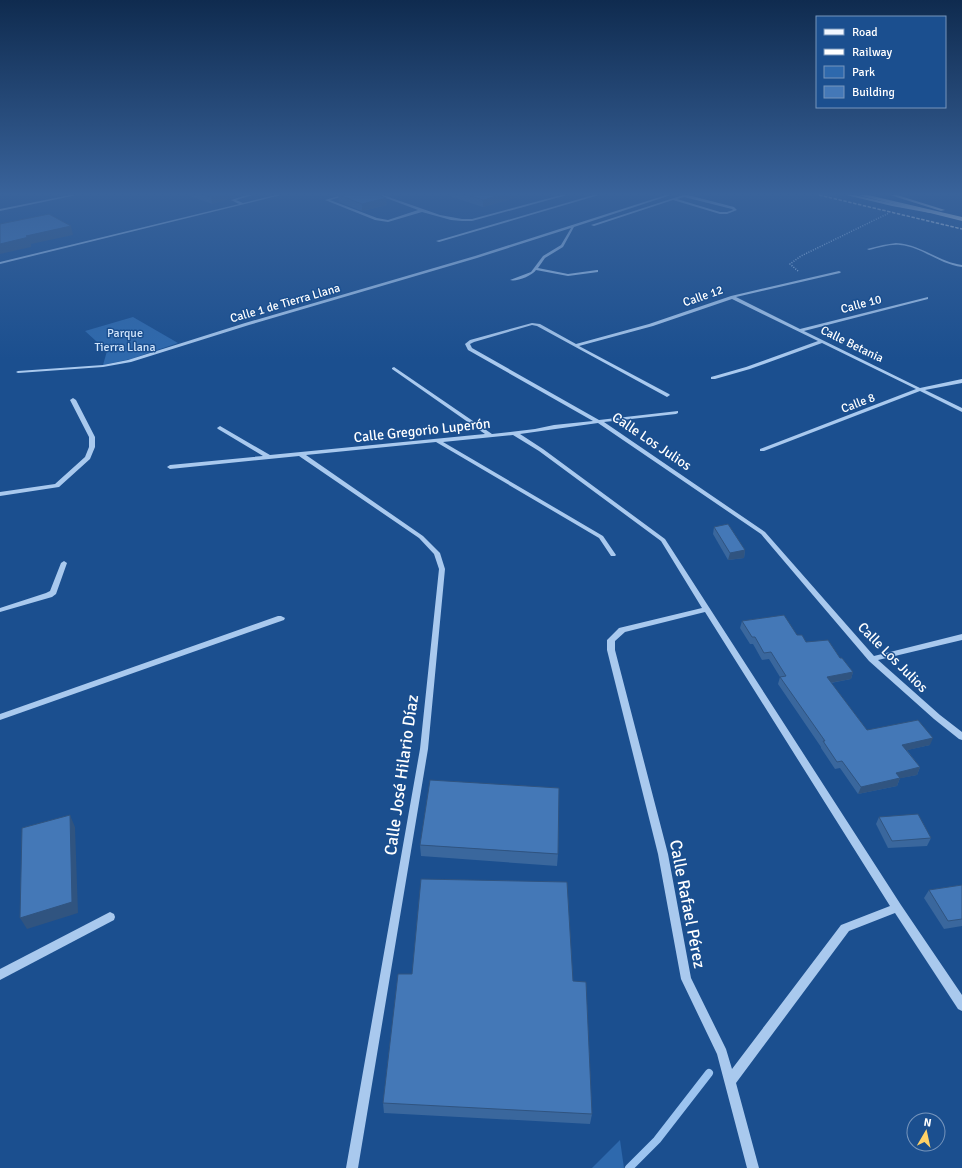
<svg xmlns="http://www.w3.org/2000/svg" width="962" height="1168" font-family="Signika,sans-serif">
  <rect width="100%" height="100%" fill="#1b4f8f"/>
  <!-- green -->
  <g fill="#2e69ad">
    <polygon points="133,317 178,343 131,359 103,365 107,351 85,331"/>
    <polygon points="620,1140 624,1168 592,1168"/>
  </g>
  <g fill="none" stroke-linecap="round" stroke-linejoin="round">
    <!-- stream -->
    <polyline stroke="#9cc4f0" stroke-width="8" points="629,1168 657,1140 709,1073"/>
    <!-- path -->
    <polyline stroke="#a9c9ee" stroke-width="1.5" stroke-dasharray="1 1.5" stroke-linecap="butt" points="798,271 790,264 801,256 889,213"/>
    <!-- minor -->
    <g fill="#a9c9ee" fill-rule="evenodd">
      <polygon points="70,195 77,195 0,211 0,209"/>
      <polygon points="247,195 253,195 236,200 243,203 275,195 281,195 0,264 0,262 239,204 231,200"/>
      <polygon points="342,195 348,195 330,200 377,218 388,220 418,210 378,195 383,195 440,215 462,219 472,219 561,195 567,195 472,221 462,221 451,220 422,212 388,222 375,220 325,200"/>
      <polygon points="593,195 599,195 439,242 436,241"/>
      <path d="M666 195H671L574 227 563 247 545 258 538 268 568 274 597 270H598V272L568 276 536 270C532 276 516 282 510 280L531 272 543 256 561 245 571 228 477 258 249 325 131 362 103 367 18 373 16 372 18 371 103 365 128 360 245 323 475 256Z"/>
      <path d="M683 195H688L734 207 737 210 727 214H720L673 200 594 226 591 225ZM684 197 732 209 733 210 727 212H720L677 199Z"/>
      <path d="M896 243C920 244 939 262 962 265V267C939 264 922 247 900 245 889 244 879 248 869 250L867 249 883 245Z"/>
      <path d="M839 271 841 272 840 273 736 297 800 329 928 297V299L804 331 920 388 962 379V383L925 390 962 408V412L920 391 764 451H760V449L916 389 822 343 750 369 715 379H711V377L746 367 818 341 732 299 653 326 579 346 669 394 670 395 667 397 537 326 532 325 474 342 470 344 472 348 599 420 678 411V413L676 414 604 422 765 532 874 656 962 634V640L878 660 940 715 962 732V740L959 739 934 719 869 661 761 534 598 423 520 434 543 449 665 539 901 905 962 995V1011L958 1009 895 913 849 931 736 1083 759 1168H747L717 1054 681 979 658 854 607 650V640L619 628 702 608 661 541 539 451 513 435 443 442 603 536 616 555 615 556H611L599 538 436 442 306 455 423 536 440 553 445 569 428 749 358 1168H346L420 749 439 569 434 554 419 538 299 456 170 469 167 467 170 465 263 456 218 429 217 428 220 426 270 455 485 434 392 369V368L394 367 492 434 535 429 554 425 593 421 468 350 465 344 470 340 532 323 540 324 576 344 649 324 731 296ZM705 612 890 906 841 925 732 1069 726 1049 691 978 668 854 615 650V641L625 632Z"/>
      <polygon points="73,398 76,400 95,437 95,447 90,459 59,487 0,496 0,492 55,484 85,457 89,447 89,437 70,400"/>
      <polygon points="64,561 67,563 56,594 52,597 0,612 0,608 46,593 50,591 61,563"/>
      <polygon points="278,616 281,616 285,618 284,620 0,720 0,714"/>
      <polygon points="110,912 114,914 115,917 114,920 0,980 0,969"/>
    </g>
    <!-- major -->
    <g fill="#f0f6ff" fill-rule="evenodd">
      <polygon points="846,195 854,195 932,212 930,213 892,206"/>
      <polygon points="890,195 897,195 945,210 941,211"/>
    </g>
    <!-- highway -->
    <polygon fill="#fff" fill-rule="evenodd" points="858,195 868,195 962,217 962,221"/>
    <!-- rail -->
    <polyline stroke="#fff" stroke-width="1.5" stroke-dasharray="3.5 1.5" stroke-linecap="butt" points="819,195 962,229"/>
  </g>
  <!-- wall -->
  <g fill="#3a679d">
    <polygon points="187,195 242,195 212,204"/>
    <polygon points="338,195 387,205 362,211 339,202"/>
    <polygon points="446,195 525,195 483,207"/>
    <polygon points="714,527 745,550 744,558 728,560 713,534"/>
    <polygon points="742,621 797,635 806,642 840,658 853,672 851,679 831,683 867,730 930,745 907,750 920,767 917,775 900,778 897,786 858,794 840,768 835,769 821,748 821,747 778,684 780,677 769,659 762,660 753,644 750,644 740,628"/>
    <polygon points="879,817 931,838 927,846 888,848 876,824"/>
    <polygon points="420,845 558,854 557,866 421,856"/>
    <polygon points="962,885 962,926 944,929 924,898 929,890"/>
    <polygon points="412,974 573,981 592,1114 590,1124 384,1113 383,1103"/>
  </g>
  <!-- shaded-wall -->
  <g fill="#305480">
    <polygon points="219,195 242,195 212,204 211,197"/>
    <polygon points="500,195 525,195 483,207 483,200"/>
    <polygon points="386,198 387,205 362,211 362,204"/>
    <polygon points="71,226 73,235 31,244 31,247 0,254 0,244 26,236"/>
    <polygon points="745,550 744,558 728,560 730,553"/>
    <polygon points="853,672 851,679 824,684 827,677"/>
    <polygon points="933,738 930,745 899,752 902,745"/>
    <polygon points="920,767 917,775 892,780 896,773"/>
    <polygon points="900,778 897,786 858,794 861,787"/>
    <polygon points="70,815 75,827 78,913 27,929 20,918"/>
  </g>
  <!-- building -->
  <g fill="#4478b7" stroke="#305480">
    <polygon points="204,195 219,195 211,197"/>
    <polygon points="339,195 379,195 386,198 362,204"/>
    <polygon points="468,195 500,195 483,200"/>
    <polygon points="49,214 71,226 26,236 29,237 0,244 0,224"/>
    <polygon points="728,524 745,550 730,553 714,527"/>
    <polygon points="784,615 797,635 802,635 806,642 828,640 840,658 842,658 853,672 827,677 867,730 918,720 933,738 902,745 920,767 896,773 900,778 861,787 842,761 837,762 823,741 825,741 780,677 786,676 771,652 764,653 755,637 752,637 742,621"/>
    <polygon points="430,780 559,788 558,854 420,845"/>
    <polygon points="918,814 931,838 892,841 879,817"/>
    <polygon points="70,815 72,902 20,918 22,828"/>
    <polygon points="421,879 567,882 573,981 586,982 592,1114 383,1103 398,974 412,974"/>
    <polygon points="962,885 962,919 948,921 929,890"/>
  </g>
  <!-- sky -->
  <linearGradient id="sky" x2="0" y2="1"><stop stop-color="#0f2b4f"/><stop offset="0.54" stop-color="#39639b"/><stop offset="1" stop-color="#39639b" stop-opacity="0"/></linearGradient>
  <rect width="962" height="359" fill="url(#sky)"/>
  <g text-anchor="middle" stroke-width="3" stroke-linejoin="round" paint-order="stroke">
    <!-- far-street labels -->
    <g font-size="12" fill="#fff" stroke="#1b4f8f">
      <text transform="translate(703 296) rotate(-19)" y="4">Calle 12</text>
      <text transform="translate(285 303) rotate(-16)" y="4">Calle 1 de Tierra Llana</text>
      <text transform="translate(861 304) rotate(-15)" y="4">Calle 10</text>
      <text transform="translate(852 344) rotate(26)" y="4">Calle Betania</text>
      <text transform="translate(858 403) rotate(-21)" y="4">Calle 8</text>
    </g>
    <!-- far-park labels -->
    <g font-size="12" fill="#cfe3fa" stroke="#1b4f8f">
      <text x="125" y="337">Parque<tspan x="125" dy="14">Tierra Llana</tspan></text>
    </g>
    <!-- street labels -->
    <g font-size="14" fill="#fff" stroke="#1b4f8f">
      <text transform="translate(422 430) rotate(-6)" y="5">Calle Gregorio Luperón</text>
      <text transform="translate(652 441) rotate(34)" y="5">Calle Los Julios</text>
      <text transform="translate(893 657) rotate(45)" y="5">Calle Los Julios</text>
    </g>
    <!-- near-street labels -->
    <g font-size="17" fill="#fff" stroke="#1b4f8f">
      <text transform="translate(401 775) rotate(-82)" y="6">Calle José Hilario Díaz</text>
      <text transform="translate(688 904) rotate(79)" y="6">Calle Rafael Pérez</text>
    </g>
  </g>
  <!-- legend -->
  <rect x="816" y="16" width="130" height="92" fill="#1b4f8f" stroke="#7695bc"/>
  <rect x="824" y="29" width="20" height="6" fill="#f0f6ff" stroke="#7695bc"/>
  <text x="852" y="36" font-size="12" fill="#ffffff">Road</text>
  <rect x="824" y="49" width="20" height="6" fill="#ffffff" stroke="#7695bc"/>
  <text x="852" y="56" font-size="12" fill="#ffffff">Railway</text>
  <rect x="824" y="66" width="20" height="12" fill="#2e69ad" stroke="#7695bc"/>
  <text x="852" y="76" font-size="12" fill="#ffffff">Park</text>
  <rect x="824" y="86" width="20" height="12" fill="#4478b7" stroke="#7695bc"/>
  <text x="852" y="96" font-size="12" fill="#ffffff">Building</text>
  <!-- north arrow -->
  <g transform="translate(926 1132) rotate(9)"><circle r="19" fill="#1b4f8f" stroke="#7695bc"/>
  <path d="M0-3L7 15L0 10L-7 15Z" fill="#ffd166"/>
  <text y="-6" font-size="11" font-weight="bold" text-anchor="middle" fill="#ffffff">N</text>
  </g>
</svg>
